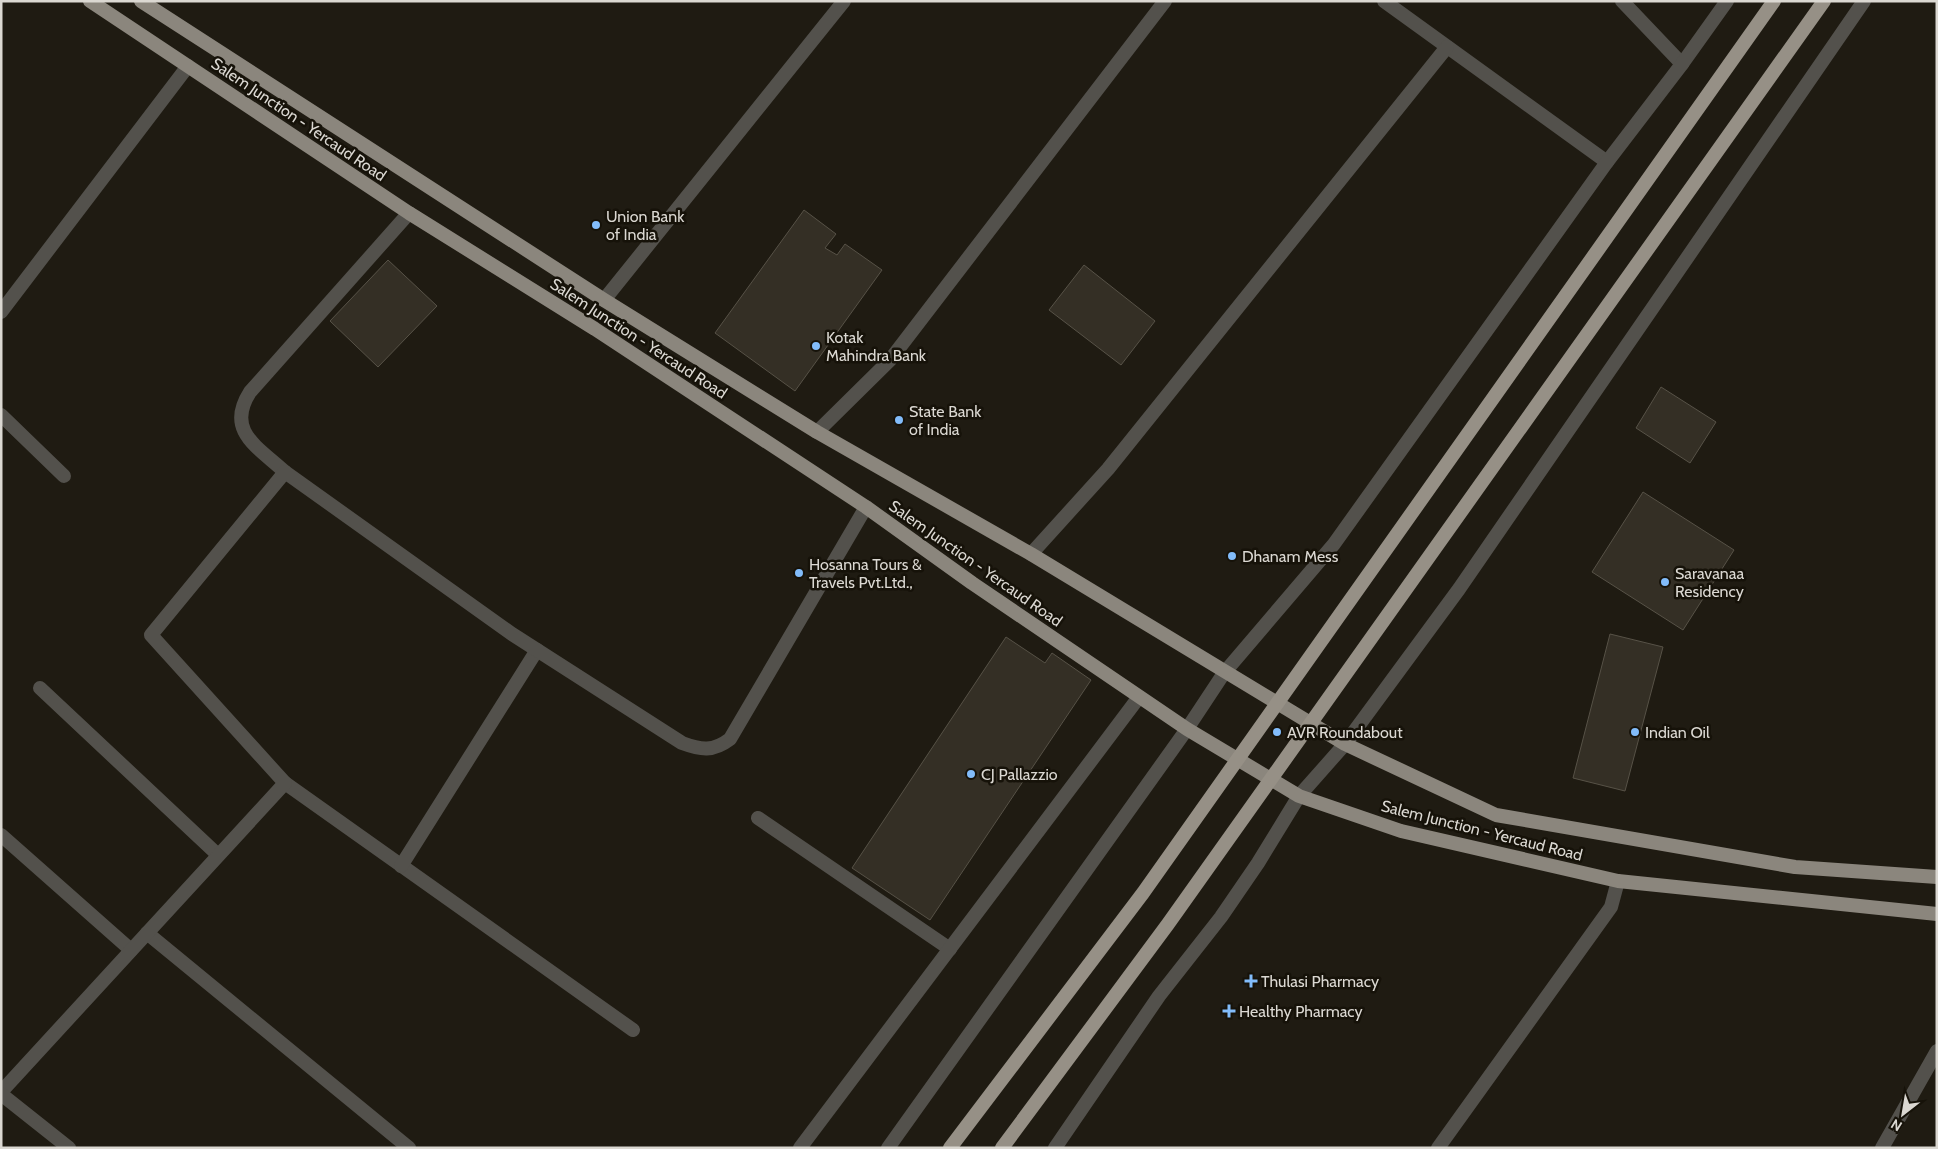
<svg xmlns="http://www.w3.org/2000/svg" width="1938" height="1149" font-family="Cabin,sans-serif">
  <rect width="100%" height="100%" fill="#1f1b12"/>
  <!-- building -->
  <g fill="#342f25" stroke="#575247">
    <polygon points="804,210 836,234 825,248 837,255 845,244 882,270 795,391 715,333"/>
    <polygon points="388,260 437,306 378,367 330,321"/>
    <polygon points="1084,265 1155,321 1121,365 1049,310"/>
    <polygon points="1661,387 1716,422 1690,463 1636,428"/>
    <polygon points="1643,492 1734,550 1683,630 1592,572"/>
    <polygon points="1610,634 1663,647 1625,791 1573,778"/>
    <polygon points="1006,637 1045,663 1052,653 1091,680 930,920 852,868"/>
  </g>
  <g fill="none" stroke-linecap="round" stroke-linejoin="round">
    <!-- minor -->
    <g stroke="#53514c" stroke-width="14">
      <polyline points="1384,1 1607,162"/>
      <polyline points="1622,1 1682,64"/>
      <polyline points="604,300 844,1"/>
      <polyline points="1,312 188,66"/>
      <polyline points="1,415 64,476"/>
      <polyline points="817,432 890,360 1165,1"/>
      <path d="M285 472C258 447 225 431 250 392L409 213"/>
      <polyline points="1031,554 1108,469 1447,47"/>
      <polyline points="40,688 218,855"/>
      <polyline points="285,783 633,1030"/>
      <polyline points="758,818 950,949"/>
      <polyline points="1,835 131,950"/>
      <polyline points="401,866 537,650"/>
      <polyline points="147,933 409,1148"/>
      <path d="M1 1092 285 783 151 635 285 472 512 634 682 743C701 750 713 752 730 739L866 507"/>
      <polyline points="1,1094 69,1148"/>
      <polyline points="800,1148 1139,697"/>
      <polyline points="1438,1148 1611,907 1618,881"/>
      <polyline points="1882,1148 1937,1051"/>
    </g>
    <!-- tertiary -->
    <g stroke="#53514c" stroke-width="14">
      <polyline points="888,1148 1187,729 1224,673 1334,544 1607,162 1682,64 1727,1"/>
      <polyline points="1055,1148 1159,996 1221,917 1258,863 1299,796 1345,744 1459,589 1864,1"/>
    </g>
    <!-- primary -->
    <g stroke="#8b867d" stroke-width="14">
      <polyline points="90,1 409,213 595,329 866,507 972,583 1187,729 1299,796 1401,831 1618,881 1937,914"/>
      <polyline points="141,1 604,300 817,432 1031,554 1345,744 1496,815 1795,867 1937,877"/>
    </g>
    <!-- trunk-bridge -->
    <g stroke="#969086" stroke-width="14">
      <polyline points="950,1148 1143,893 1774,1"/>
      <polyline points="1002,1148 1168,924 1824,1"/>
    </g>
  </g>
  <!-- markers -->
  <g fill="#82bcfa" stroke="#161209" stroke-width="2">
    <circle cx="596" cy="225" r="5"/>
    <circle cx="816" cy="346" r="5"/>
    <circle cx="899" cy="420" r="5"/>
    <circle cx="1232" cy="556" r="5"/>
    <circle cx="799" cy="573" r="5"/>
    <circle cx="1665" cy="582" r="5"/>
    <circle cx="1277" cy="732" r="5"/>
    <circle cx="1635" cy="732" r="5"/>
    <circle cx="971" cy="774" r="5"/>
    <path d="M1248.5 973.5h5v5h5v5h-5v5h-5v-5h-5v-5h5z"/>
    <path d="M1226.5 1003.5h5v5h5v5h-5v5h-5v-5h-5v-5h5z"/>
  </g>
  <g text-anchor="middle" stroke-width="5" stroke-linejoin="round" paint-order="stroke">
    <!-- street labels -->
    <g font-size="16" fill="#dbd8d2" stroke="#161209">
      <text transform="translate(299 119) rotate(34)" y="6">Salem Junction - Yercaud Road</text>
      <text transform="translate(639 338) rotate(33)" y="6">Salem Junction - Yercaud Road</text>
      <text transform="translate(976 563) rotate(35)" y="6">Salem Junction - Yercaud Road</text>
      <text transform="translate(1482 830) rotate(14)" y="6">Salem Junction - Yercaud Road</text>
    </g>
    <!-- poi labels -->
    <g font-size="16" fill="#dbd8d2" stroke="#161209" text-anchor="start">
      <text x="606" y="222">Union Bank<tspan x="606" dy="18">of India</tspan></text>
      <text x="826" y="343">Kotak<tspan x="826" dy="18">Mahindra Bank</tspan></text>
      <text x="909" y="417">State Bank<tspan x="909" dy="18">of India</tspan></text>
      <text x="1242" y="562">Dhanam Mess</text>
      <text x="809" y="570">Hosanna Tours &amp;<tspan x="809" dy="18">Travels Pvt.Ltd.,</tspan></text>
      <text x="1675" y="579">Saravanaa<tspan x="1675" dy="18">Residency</tspan></text>
      <text x="1287" y="738">AVR Roundabout</text>
      <text x="1645" y="738">Indian Oil</text>
      <text x="981" y="780">CJ Pallazzio</text>
      <text x="1261" y="987">Thulasi Pharmacy</text>
      <text x="1239" y="1017">Healthy Pharmacy</text>
    </g>
  </g>
  <!-- border -->
  <rect width="1938" height="1149" fill="none" stroke="#dbd8d2" stroke-width="5"/>
  <!-- north arrow -->
  <g transform="translate(1903 1114) rotate(211)" stroke="#161209" stroke-width="4" paint-order="stroke">
  <path d="M0-4L9 19L0 12L-9 19Z" fill="#dbd8d2"/>
  <text y="-8" font-size="14" font-weight="bold" text-anchor="middle" fill="#dbd8d2">N</text>
  </g>
</svg>
